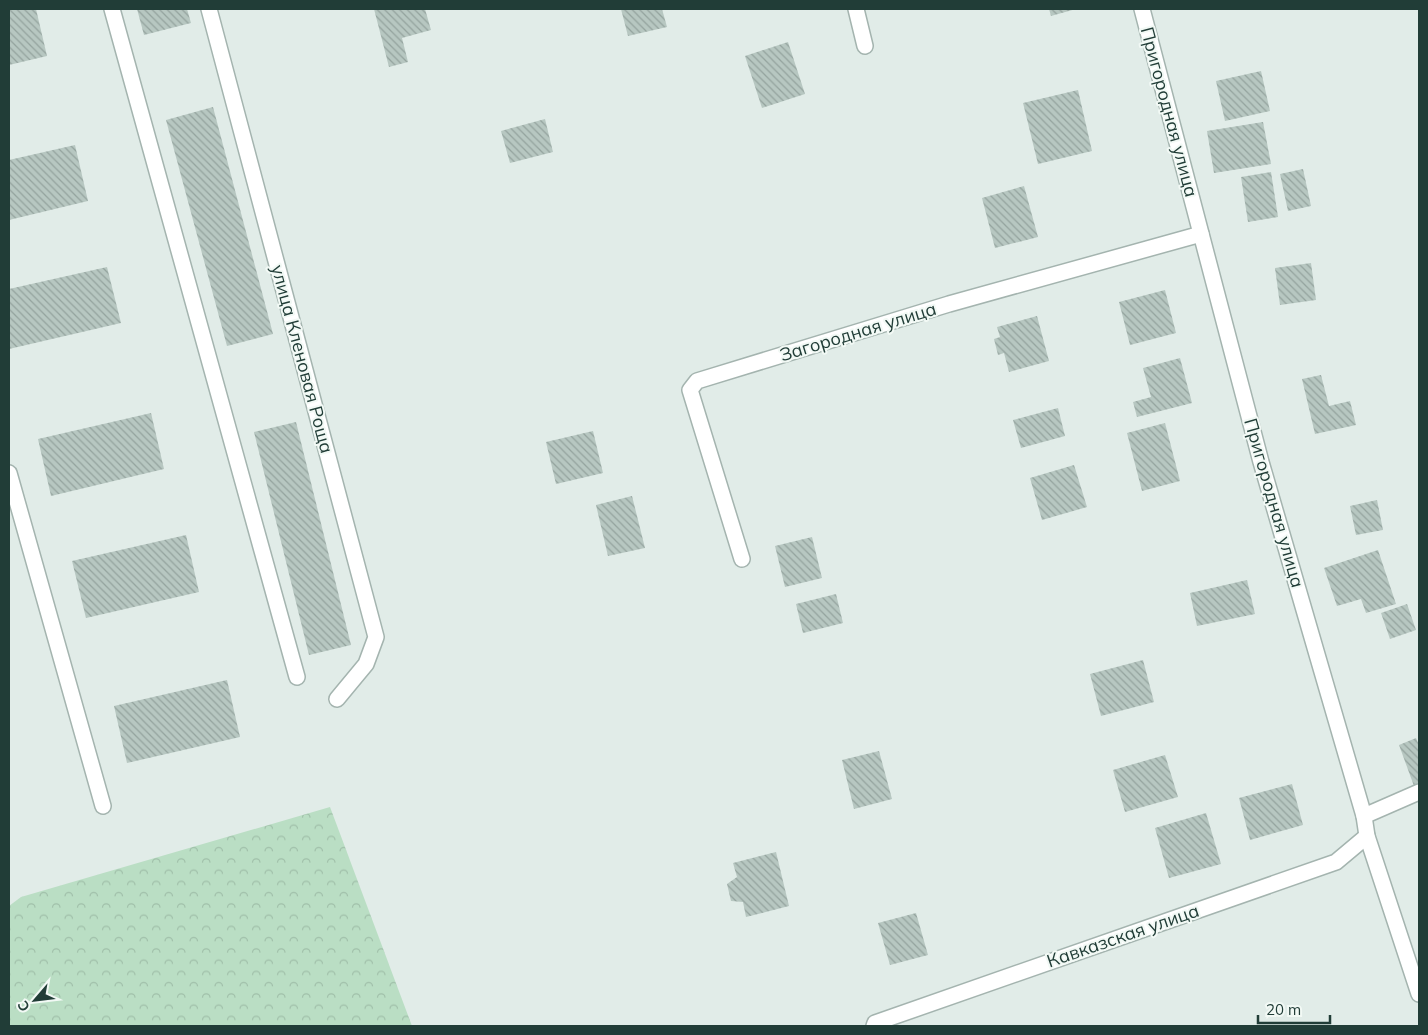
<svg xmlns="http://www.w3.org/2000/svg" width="1428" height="1035" font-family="Mulish,sans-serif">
  <defs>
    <pattern id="forest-crowns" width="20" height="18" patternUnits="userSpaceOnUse" patternTransform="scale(1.25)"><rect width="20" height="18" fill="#badec4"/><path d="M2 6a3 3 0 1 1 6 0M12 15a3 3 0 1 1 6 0" fill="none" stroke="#a0bfa9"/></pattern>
    <pattern id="building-back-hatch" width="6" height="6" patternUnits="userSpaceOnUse" patternTransform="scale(1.25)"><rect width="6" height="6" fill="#b7c7c1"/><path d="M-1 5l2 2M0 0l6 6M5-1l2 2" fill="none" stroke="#94a39e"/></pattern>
  </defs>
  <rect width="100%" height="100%" fill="#e1ece8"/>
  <!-- forest -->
  <polygon fill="url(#forest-crowns)" points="330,807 412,1026 9,1026 9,906 21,897"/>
  <!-- building -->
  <g fill="url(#building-back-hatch)">
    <polygon points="9,9 36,9 47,56 9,65"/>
    <polygon points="137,9 187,9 191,23 144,35"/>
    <polygon points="374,9 425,9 431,30 402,38 408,62 389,67"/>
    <polygon points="621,9 662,9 667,27 628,36"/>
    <polygon points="1049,9 1076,9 1051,16"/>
    <polygon points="788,42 805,94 762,108 745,56"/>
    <polygon points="1261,71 1270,111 1225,121 1216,81"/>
    <polygon points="1078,90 1092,151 1038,164 1023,103"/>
    <polygon points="213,107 273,334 227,346 166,120"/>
    <polygon points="545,119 553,152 510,163 501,131"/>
    <polygon points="1263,122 1271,164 1214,173 1207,131"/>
    <polygon points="75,145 88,201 9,220 9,160"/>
    <polygon points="1303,169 1311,206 1288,211 1280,174"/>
    <polygon points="1271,172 1278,217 1248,222 1241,177"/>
    <polygon points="1024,186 1038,237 995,248 982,198"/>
    <polygon points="1311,263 1316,300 1280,305 1275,268"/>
    <polygon points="107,267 121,323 9,349 9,289"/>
    <polygon points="1165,290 1176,333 1130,345 1119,302"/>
    <polygon points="1037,316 1049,361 1009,372 1004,353 998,355 994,339 1000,337 997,327"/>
    <polygon points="1180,358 1192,403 1137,417 1133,402 1151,397 1143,368"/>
    <polygon points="1321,375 1329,406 1350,401 1356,425 1315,434 1302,379"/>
    <polygon points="1058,408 1065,436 1021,448 1013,420"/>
    <polygon points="151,413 164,469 51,496 38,439"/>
    <polygon points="296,422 351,645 309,655 254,432"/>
    <polygon points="1165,423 1180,481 1142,491 1127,433"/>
    <polygon points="593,431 603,473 556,484 546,442"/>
    <polygon points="1074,465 1087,507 1042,520 1030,478"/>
    <polygon points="632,496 645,548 608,556 596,505"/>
    <polygon points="1377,500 1383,530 1356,535 1350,506"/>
    <polygon points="186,535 199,592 86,618 72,561"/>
    <polygon points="812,537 822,578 785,587 775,546"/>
    <polygon points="1378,550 1396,604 1366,613 1361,599 1337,606 1324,568"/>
    <polygon points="1247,580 1255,614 1197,626 1190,593"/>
    <polygon points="836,594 843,623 803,633 796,604"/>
    <polygon points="1407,604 1416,630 1390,639 1381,613"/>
    <polygon points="1143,660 1154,702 1101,716 1090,674"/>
    <polygon points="227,680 240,737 127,763 114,706"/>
    <polygon points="1416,738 1419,745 1419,785 1414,786 1399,745"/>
    <polygon points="879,751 892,799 854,809 842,760"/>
    <polygon points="1165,755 1178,797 1125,812 1113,770"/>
    <polygon points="1292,784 1303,825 1250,840 1239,798"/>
    <polygon points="1206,813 1221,864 1169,878 1155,828"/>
    <polygon points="776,852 789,906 746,917 743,902 731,901 727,884 737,877 733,863"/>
    <polygon points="916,913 928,955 890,965 878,923"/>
  </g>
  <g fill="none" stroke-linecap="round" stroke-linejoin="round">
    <defs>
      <g id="minor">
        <polyline points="112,9 297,677"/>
        <polyline points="209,9 376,637 366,664 337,699"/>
        <polyline points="856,9 865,46"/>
        <polyline points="1142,9 1261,462 1364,816 1367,836 1419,994"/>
        <polyline points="9,473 103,806"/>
        <polyline points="742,559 690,390 697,381 949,304 1201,234"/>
        <polyline points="1364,816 1419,792"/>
        <polyline points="874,1026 875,1023 1336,862 1367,836"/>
      </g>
    </defs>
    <!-- minor casing -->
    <use href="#minor" stroke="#a4b4af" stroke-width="18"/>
    <!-- minor -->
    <use href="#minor" stroke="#fff" stroke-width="15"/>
  </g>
  <g text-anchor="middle" stroke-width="4" stroke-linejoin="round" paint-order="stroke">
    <!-- street labels -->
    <g font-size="18" fill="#213d37" stroke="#f2f9f5">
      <text transform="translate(1169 112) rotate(75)" y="6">Пригородная улица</text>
      <text transform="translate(858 332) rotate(-17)" y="6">Загородная улица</text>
      <text transform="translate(302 359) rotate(75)" y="6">улица Кленовая Роща</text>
      <text transform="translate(1274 503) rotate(74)" y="6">Пригородная улица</text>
      <text transform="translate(1123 936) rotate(-19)" y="6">Кавказская улица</text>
    </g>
  </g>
  <!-- border -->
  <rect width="1428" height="1035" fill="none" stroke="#213d37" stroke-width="20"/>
  <!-- north arrow -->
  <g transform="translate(35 1000) rotate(242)" stroke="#f2f9f5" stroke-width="4" paint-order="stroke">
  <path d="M0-4L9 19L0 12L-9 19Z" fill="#213d37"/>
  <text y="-8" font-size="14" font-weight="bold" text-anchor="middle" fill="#213d37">С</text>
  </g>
  <!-- scale -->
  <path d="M1258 1015v8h72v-8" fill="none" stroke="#213d37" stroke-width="2.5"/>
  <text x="1266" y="1015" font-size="15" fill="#213d37" stroke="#f2f9f5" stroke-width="4" paint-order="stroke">20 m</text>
</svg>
